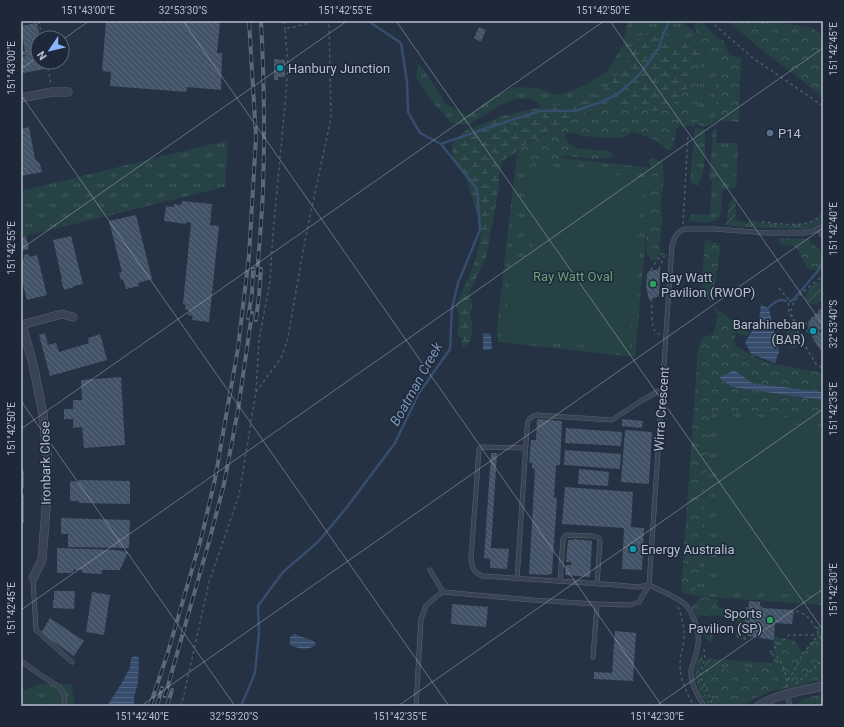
<svg xmlns="http://www.w3.org/2000/svg" width="844" height="727" font-family="Roboto,sans-serif">
  <defs>
    <pattern id="grass-tufts" width="24" height="20" patternUnits="userSpaceOnUse"><rect width="24" height="20" fill="#264245"/><path d="M3 7l-1-3M5 7V3M7 7l1-3M15 17l-1-3M17 17v-4M19 17l1-3" fill="none" stroke="#435c5f"/></pattern>
    <pattern id="forest-crowns" width="20" height="18" patternUnits="userSpaceOnUse"><rect width="20" height="18" fill="#264245"/><path d="M2 6a3 3 0 1 1 6 0M12 15a3 3 0 1 1 6 0" fill="none" stroke="#435c5f"/></pattern>
    <pattern id="wetland-marsh" width="20" height="14" patternUnits="userSpaceOnUse"><rect width="20" height="14" fill="#264245"/><path d="M1 5h8M5 5V1M11 12h8M15 12V8" fill="none" stroke="#435c5f"/></pattern>
    <pattern id="garden-furrows" width="10" height="10" patternUnits="userSpaceOnUse"><rect width="10" height="10" fill="#264245"/><path d="M-1 1l2-2M0 10L10 0M9 11l2-2" fill="none" stroke="#435c5f"/></pattern>
    <pattern id="water-rules" width="6" height="5" patternUnits="userSpaceOnUse"><rect width="6" height="5" fill="#364d6d"/><path d="M0 2.5h6" fill="none" stroke="#516581"/></pattern>
    <pattern id="building-back-hatch" width="6" height="6" patternUnits="userSpaceOnUse"><rect width="6" height="6" fill="#425267"/><path d="M-1 5l2 2M0 0l6 6M5-1l2 2" fill="none" stroke="#5b697c"/></pattern>
  </defs>
  <rect width="100%" height="100%" fill="#243244"/>
  <!-- grass -->
  <g fill="url(#grass-tufts)">
    <path d="M628 21H680L697 33 694 38 702 53 709 54 716 58 720 70 716 84 715 114 717 120C710 125 705 129 697 124L701 58 687 42 671 40 658 28 638 37 629 58 609 86 588 100 563 105 542 107 532 99H517L502 104 469 125 452 123 433 103 416 77 418 64 426 73 445 103 467 116 490 99 514 87 538 88 557 95 584 86 607 71 622 47Z"/>
    <path d="M695 128 705 129C705 145 707 171 698 185H694L691 183 690 180Z"/>
    <path d="M717 129 716 143H738L736 188 726 189 723 191C721 198 722 205 721 213 718 227 698 222 688 221L692 214 710 215 712 181H709L713 130Z"/>
    <polygon points="228,140 225,187 21,237 21,191"/>
    <polygon points="517,153 652,168 635,357 498,342 497,329"/>
    <path d="M823 215V221L816 226 805 230 774 229 735 226V220L742 221V222L748 223V221L761 222V223C778 224 799 228 815 221 818 219 821 217 823 215Z"/>
    <polygon points="711,411 823,418 823,605 696,596"/>
    <polygon points="737,614 746,614 745,626 737,625"/>
    <polygon points="737,627 745,627 744,640 736,638"/>
    <polygon points="705,628 707,630 707,635 713,635 712,642 707,640 702,631"/>
    <polygon points="714,659 773,663 770,667 759,669 750,668 745,669 743,671 736,673 724,669 712,667 712,660"/>
    <polygon points="40,684 71,684 75,706 21,706 21,691"/>
  </g>
  <!-- forest -->
  <g fill="url(#forest-crowns)">
    <polygon points="695,21 701,21 702,22 716,37 724,41 729,55 741,58 739,122 717,120 715,114 716,84 720,70 716,58 709,54 702,53 694,45 694,38 697,33 694,24"/>
    <polygon points="728,21 771,21 813,28 823,36 823,98 813,89 758,47"/>
    <path d="M701 61 697 124 693 126H679L676 130 674 145 670 151C659 141 646 136 632 132L623 138H603L583 136 569 132 565 135 568 143 579 149 610 151 615 156 605 158 593 159 567 156 546 162 523 163 518 158V149L569 120 580 117 590 114 596 106 602 104 612 103 629 108 687 89 688 74 693 64Z"/>
    <polygon points="653,158 662,162 664,177 661,200 662,220 661,234 659,244 661,253 657,259 653,261 651,260 646,252 646,239 652,168 649,162 649,160"/>
    <polygon points="778,238 808,239 823,253 823,269 822,271 808,269 795,246 781,245"/>
    <polygon points="705,239 721,245 712,302 701,295"/>
    <polygon points="713,306 740,326 750,330 747,336 735,333 735,346 765,362 823,373 823,392 752,383 734,370 720,379 732,387 792,396 823,400 823,418 711,411 696,596 681,592 698,348 702,338 713,334 718,316"/>
    <polygon points="790,330 795,331 802,343 793,349 786,341 785,333"/>
    <polygon points="701,597 718,599 717,607 735,609 734,617 698,615 698,619 691,607"/>
    <polygon points="823,627 823,680 772,691 755,698 744,706 714,706 701,676 702,671 712,667 724,669 736,673 743,671 745,669 750,668 759,669 770,667 773,663 774,637 794,640 803,653 818,635 816,628"/>
    <polygon points="823,694 823,706 798,706 797,705 802,699"/>
  </g>
  <!-- wetland -->
  <polygon fill="url(#wetland-marsh)" points="658,28 671,40 687,42 702,53 701,61 693,64 688,74 687,89 675,102 668,108 657,111 629,108 612,103 602,104 596,106 590,113 580,117 569,120 540,136 518,149 515,154 503,160 499,177 499,187 495,209 486,258 469,293 473,304 470,314 473,327 470,342 462,348 462,339 458,335 457,330 459,324 459,316 457,310 456,304 469,277 477,255 481,233 475,206 466,178 454,162 451,145 465,131 502,116 542,107 563,105 588,100 609,86 629,58 638,37"/>
  <!-- garden -->
  <g fill="url(#garden-furrows)">
    <polygon points="736,198 735,226 725,225 727,220 729,203 731,200"/>
    <path d="M823 281V298L814 305 806 302 805 297C809 290 814 283 823 281Z"/>
    <path d="M702 654 703 659 699 674 711 706H710C697 692 689 670 702 654Z"/>
    <polygon points="707,658 714,659 712,660 712,667 702,671"/>
  </g>
  <!-- pitch -->
  <g fill="#264245">
    <polygon points="531,166 644,178 638,237 640,249 639,259 635,274 636,274 629,350 504,337 511,262 533,264 532,252 534,236 524,235"/>
    <polygon points="722,420 823,427 823,577 822,596 715,590 720,513 714,512"/>
  </g>
  <!-- water -->
  <g fill="url(#water-rules)">
    <polygon points="761,304 769,309 779,352 775,363 751,354 745,342 759,320"/>
    <polygon points="483,333 491,334 492,349 487,350 483,350"/>
    <polygon points="734,370 752,383 823,392 823,400 792,396 732,387 719,378"/>
    <path d="M295 634 299 636 314 641 316 645C306 651 300 649 290 645V637Z"/>
    <polygon points="135,656 139,658 138,683 134,697 134,706 107,706 123,681 130,667 131,658"/>
  </g>
  <g fill="none" stroke-linecap="round" stroke-linejoin="round">
    <!-- stream -->
    <g stroke="#364d6d" stroke-width="2.5">
      <polyline points="441,144 493,126 540,111 575,111 601,102 618,94 639,75 659,48 664,32 670,21"/>
      <polyline points="790,301 793,300 817,272 823,262"/>
      <path d="M768 308C774 303 779 298 786 301"/>
      <polyline points="241,706 255,673 259,633 258,606 283,572 318,542 347,507 395,443 419,393 450,349 452,308 458,283 480,230 477,189 441,144 420,133 408,112 407,82 401,43 368,21"/>
    </g>
  </g>
  <!-- building -->
  <g fill="url(#building-back-hatch)">
    <polygon points="106,21 220,21 217,53 222,53 221,90 187,87 186,92 110,86 111,72 102,71"/>
    <polygon points="37,23 40,38 38,38 38,62 44,62 45,69 23,73 21,57 26,56 26,55 23,55 22,51 25,51 23,39 21,40 21,26"/>
    <polygon points="479,27 486,30 481,42 474,38"/>
    <polygon points="274,59 285,60 285,77 278,77 278,80 274,80"/>
    <polygon points="29,127 35,159 40,164 42,172 21,176 21,129"/>
    <polygon points="182,201 212,204 210,225 219,226 209,322 192,320 193,316 188,315 189,310 185,310 186,305 183,304 191,223 186,222 186,224 164,221 166,206 174,207 174,204 181,205"/>
    <polygon points="136,215 152,279 138,283 139,286 126,289 123,279 121,280 119,273 122,272 109,221"/>
    <polygon points="26,236 29,249 21,251 21,237"/>
    <polygon points="71,236 83,284 74,286 74,287 64,290 61,279 62,279 53,240"/>
    <polygon points="28,254 29,257 37,255 47,295 27,300 21,277 21,259 24,258 24,255"/>
    <polygon points="660,269 659,296 649,300 646,286 647,274 649,271"/>
    <polygon points="823,309 823,327 819,331 820,333 823,331 823,355 819,347 818,347 811,335 806,331 809,328 807,326 809,325 808,321 811,320 811,317 815,316 814,314 818,313 818,310"/>
    <polygon points="45,333 48,345 56,343 59,352 89,343 88,338 100,334 107,360 50,376 39,335"/>
    <polygon points="121,377 125,445 84,448 82,427 73,428 73,419 64,419 64,409 73,409 73,400 82,400 81,380"/>
    <polygon points="537,419 562,421 560,465 556,465 554,497 557,498 552,574 549,574 549,575 529,574 535,469 532,468 532,463 529,463 531,440 536,440"/>
    <polygon points="622,419 643,421 642,428 622,426"/>
    <polygon points="566,428 622,432 621,446 565,443"/>
    <polygon points="625,430 652,432 649,484 621,482"/>
    <polygon points="565,450 621,454 620,469 564,465"/>
    <polygon points="491,453 497,453 491,548 509,549 507,569 490,568 490,559 484,558"/>
    <polygon points="579,469 609,472 608,486 578,484"/>
    <rect x="21" y="471" width="3" height="17"/>
    <polygon points="79,480 130,481 130,504 79,503 79,501 70,501 70,481 79,482"/>
    <polygon points="565,487 633,492 631,527 644,528 642,570 622,569 624,528 562,524"/>
    <rect x="21" y="494" width="3" height="29"/>
    <polygon points="61,518 130,520 129,548 68,547 68,534 61,534"/>
    <polygon points="573,539 592,541 590,577 565,575 566,565 571,565 571,562 566,562 568,540 573,540"/>
    <polygon points="57,548 116,550 128,552 120,570 102,570 102,574 82,573 82,570 73,570 73,573 57,573"/>
    <polygon points="54,591 75,591 74,609 53,608 53,600 54,600"/>
    <polygon points="92,592 110,595 104,635 86,632"/>
    <polygon points="749,601 760,602 760,606 762,606 762,608 794,610 792,624 775,623 774,640 748,636 749,624 747,624 748,617 750,617 750,615 748,615"/>
    <polygon points="452,604 488,607 486,627 451,624"/>
    <polygon points="50,618 84,641 74,656 41,633"/>
    <polygon points="615,631 636,633 633,681 594,679 594,672 612,673"/>
  </g>
  <g fill="none" stroke-linecap="round" stroke-linejoin="round">
    <defs>
      <g id="service">
        <polyline points="818,229 823,236"/>
        <path d="M430 570 443 592 532 600 597 604 630 605 639 602 649 585 638 587 617 585 482 576C474 572 472 568 471 559L479 449 482 447 525 448"/>
        <polyline points="33,578 36,630 72,662"/>
        <path d="M517 579 527 428C528 420 528 418 536 415L612 420 641 401 662 389"/>
        <polyline points="560,581 563,539 566,535 593,536 599,538 600,542 597,584"/>
        <polyline points="593,657 597,604"/>
        <path d="M21 661C31 668 40 675 50 681 53 684 58 685 60 688 65 693 66 700 63 706"/>
        <polyline points="787,694 790,706"/>
        <polyline points="416,706 421,619 426,606 437,596 443,592"/>
        <path d="M704 706C698 696 690 683 691 671 692 664 696 657 697 650 700 638 698 626 692 615 690 611 688 607 685 604 675 596 661 591 649 585L672 245 675 237 679 232 685 229H715L767 233H803L813 231 823 226"/>
      </g>
      <g id="minor">
        <polyline points="21,98 52,92 68,92"/>
        <polyline points="21,325 62,314 73,317"/>
        <polyline points="22,325 33,364 43,414 47,452 46,509 42,560 33,578"/>
        <path d="M758 706C777 694 801 691 823 686"/>
      </g>
    </defs>
    <!-- service casing -->
    <use href="#service" stroke="#576271" stroke-width="5"/>
    <!-- minor casing -->
    <use href="#minor" stroke="#576271" stroke-width="9"/>
    <!-- path -->
    <g stroke="#445e61" stroke-width="1.5" stroke-dasharray="3 3" stroke-linecap="butt">
      <polyline points="39,21 42,38"/>
      <polyline points="283,21 285,29"/>
      <polyline points="710,21 753,58 823,106"/>
      <polyline points="47,62 51,84"/>
      <path d="M762 222C778 223 800 228 815 220 818 218 821 216 823 214"/>
      <polyline points="683,224 688,136"/>
      <polyline points="659,269 665,254"/>
      <polyline points="651,270 656,262 662,254 666,253"/>
      <polyline points="779,288 788,299 789,312 801,339 816,364 823,368"/>
      <path d="M651 299C653 308 650 324 655 331 655 331 660 335 660 335"/>
      <path d="M792 317C792 316 791 311 791 310 793 297 813 284 823 276"/>
      <polyline points="793,320 803,322 808,325"/>
      <polyline points="256,391 259,340 270,281 273,233 285,105 288,64 285,29 306,24 310,21"/>
      <path d="M678 607C682 616 685 630 684 640 683 649 680 656 680 665 680 681 687 693 694 706"/>
      <path d="M796 611C814 616 814 629 823 642"/>
      <polyline points="737,626 749,626"/>
      <polyline points="816,628 823,627"/>
      <polyline points="745,640 747,607"/>
      <polyline points="704,649 705,658 700,675 713,706"/>
      <polyline points="788,680 797,666 802,655 818,635"/>
      <polyline points="796,684 823,660"/>
      <path d="M787 687C787 677 784 666 778 658 776 656 772 654 769 653L789 635H818"/>
      <polyline points="180,706 183,699 209,582 239,495 256,392 281,358 287,342 306,235 331,118 329,21"/>
    </g>
    <!-- service -->
    <use href="#service" stroke="#384453" stroke-width="4"/>
    <!-- minor -->
    <use href="#minor" stroke="#384453" stroke-width="8"/>
    <defs>
      <g id="rail">
        <path d="M257 275C259 247 262 218 263 189 265 133 264 77 261 21"/>
        <polyline points="248,318 252,293 253,269"/>
        <polyline points="256,320 259,295 261,269"/>
        <polyline points="165,696 210,538 224,484 238,410 252,313"/>
        <polyline points="150,706 168,652 202,535 215,479 238,348 249,256 256,137 249,21"/>
        <polyline points="157,706 162,688"/>
        <polyline points="167,706 172,690"/>
      </g>
    </defs>
    <!-- rail casing -->
    <use href="#rail" stroke="#5a687b" stroke-width="4"/>
    <!-- rail -->
    <use href="#rail" stroke="#1d2939" stroke-width="2.5" stroke-dasharray="8" stroke-linecap="butt"/>
  </g>
  <!-- ticks -->
  <path fill="none" stroke="#b6bfcd" stroke-width="1" stroke-opacity="0.45" d="M183 21 662 706M396 21 823 630M610 21 823 325M62 40 89 21M21 69 38 57M21 95 449 706M21 249 347 21M21 401 235 706M21 429 604 21M21 610 823 48M141 706 823 228M398 706 823 409M656 706 823 589"/>
  <!-- markers -->
  <g fill="#0f9aa8" stroke="#1d2939" stroke-width="1.5">
    <circle cx="280" cy="68" r="4"/>
    <circle cx="813" cy="331" r="4"/>
    <circle cx="633" cy="549" r="4"/>
  </g>
  <circle fill="#5c6f8a" stroke="#1d2939" stroke-width="1.5" cx="770" cy="133" r="4"/>
  <g fill="#2e9e5b" stroke="#1d2939" stroke-width="1.5">
    <circle cx="653" cy="284" r="4"/>
    <circle cx="770" cy="620" r="4"/>
  </g>
  <g text-anchor="middle" stroke-width="3" stroke-linejoin="round" paint-order="stroke">
    <!-- poi labels -->
    <g font-size="13" fill="#b6bfcd" stroke="#1d2939" text-anchor="start">
      <text x="288" y="73">Hanbury Junction</text>
      <text x="778" y="138">P14</text>
      <text x="661" y="282">Ray Watt<tspan x="661" dy="15">Pavilion (RWOP)</tspan></text>
      <text x="805" y="329" text-anchor="end">Barahineban<tspan x="805" dy="15">(BAR)</tspan></text>
      <text x="641" y="554">Energy Australia</text>
      <text x="762" y="618" text-anchor="end">Sports<tspan x="762" dy="15">Pavilion (SP)</tspan></text>
    </g>
    <!-- park labels -->
    <g font-size="13" fill="#6ba077" stroke="#1d2939">
      <text x="573" y="281">Ray Watt Oval</text>
    </g>
    <!-- street labels -->
    <g font-size="13" fill="#b6bfcd" stroke="#1d2939">
      <text transform="translate(661 409) rotate(-86)" y="5">Wirra Crescent</text>
      <text transform="translate(45 463) rotate(-91)" y="5">Ironbark Close</text>
    </g>
    <!-- water labels -->
    <g font-size="14" font-style="italic" fill="#7b95b7" stroke="#1d2939">
      <text transform="translate(416 384) rotate(-61)" y="5">Boatman Creek</text>
    </g>
  </g>
  <!-- border -->
  <rect width="844" height="727" fill="none" stroke="#1d2939" stroke-width="44"/>
  <!-- north arrow -->
  <g transform="translate(50 50) rotate(235)"><circle r="19" fill="#1d2939" stroke="#5a6574"/>
  <path d="M0-3L7 15L0 10L-7 15Z" fill="#89b7ff"/>
  <text y="-6" font-size="11" font-weight="bold" text-anchor="middle" fill="#b6bfcd">N</text>
  </g>
  <rect x="22" y="22" width="800" height="683" fill="none" stroke="#b6bfcd" stroke-width="1.5"/>
  <g font-size="10" text-anchor="middle" fill="#b6bfcd">
    <text x="88" y="14">151°43'00"E</text>
    <text x="183" y="14">32°53'30"S</text>
    <text x="345" y="14">151°42'55"E</text>
    <text x="603" y="14">151°42'50"E</text>
    <text transform="translate(833 49) rotate(-90)" y="4">151°42'45"E</text>
    <text transform="translate(11 68) rotate(-90)" y="4">151°43'00"E</text>
    <text transform="translate(833 229) rotate(-90)" y="4">151°42'40"E</text>
    <text transform="translate(11 248) rotate(-90)" y="4">151°42'55"E</text>
    <text transform="translate(833 324) rotate(-90)" y="4">32°53'40"S</text>
    <text transform="translate(833 409) rotate(-90)" y="4">151°42'35"E</text>
    <text transform="translate(11 429) rotate(-90)" y="4">151°42'50"E</text>
    <text transform="translate(833 590) rotate(-90)" y="4">151°42'30"E</text>
    <text transform="translate(11 609) rotate(-90)" y="4">151°42'45"E</text>
    <text x="142" y="720">151°42'40"E</text>
    <text x="234" y="720">32°53'20"S</text>
    <text x="400" y="720">151°42'35"E</text>
    <text x="657" y="720">151°42'30"E</text>
  </g>
</svg>
